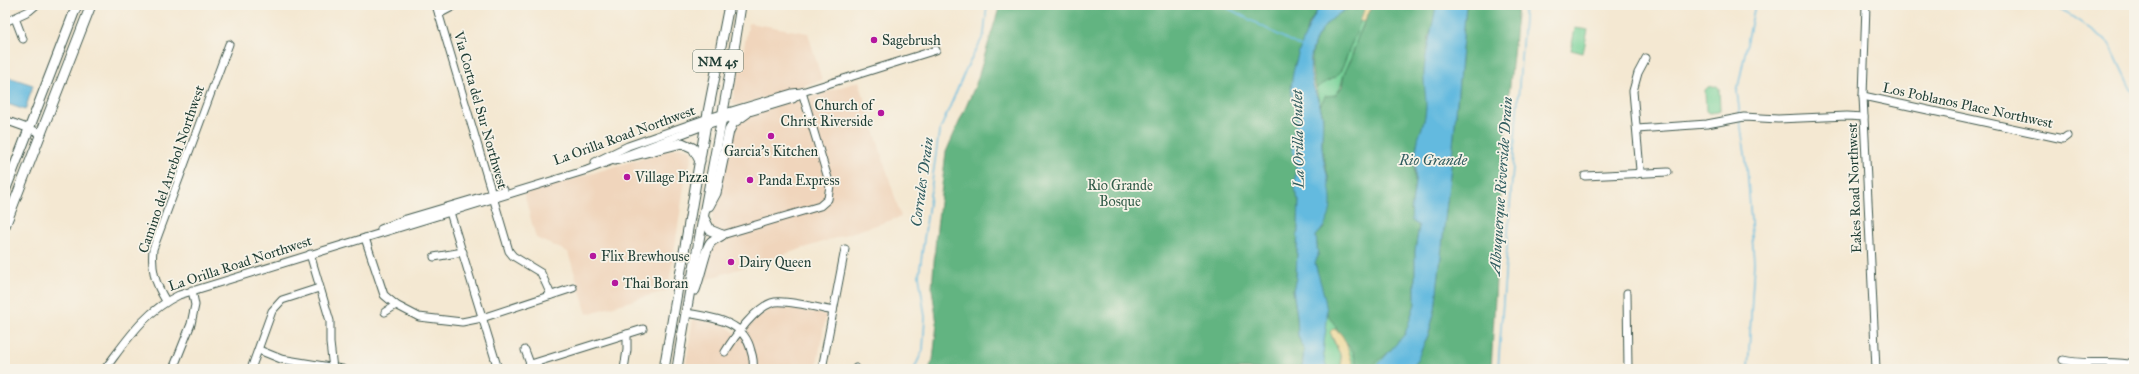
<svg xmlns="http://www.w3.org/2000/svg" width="2139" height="374" font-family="'IM FELL Great Primer',serif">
  <rect width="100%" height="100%" fill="#f7f3e8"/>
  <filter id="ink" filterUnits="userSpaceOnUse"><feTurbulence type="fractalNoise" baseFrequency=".025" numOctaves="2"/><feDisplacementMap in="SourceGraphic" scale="8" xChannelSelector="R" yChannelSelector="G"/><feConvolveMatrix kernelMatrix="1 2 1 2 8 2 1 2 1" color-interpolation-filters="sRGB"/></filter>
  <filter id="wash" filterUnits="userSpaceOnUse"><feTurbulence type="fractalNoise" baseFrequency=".012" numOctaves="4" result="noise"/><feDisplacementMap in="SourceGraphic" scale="16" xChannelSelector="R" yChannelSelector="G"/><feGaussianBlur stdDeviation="0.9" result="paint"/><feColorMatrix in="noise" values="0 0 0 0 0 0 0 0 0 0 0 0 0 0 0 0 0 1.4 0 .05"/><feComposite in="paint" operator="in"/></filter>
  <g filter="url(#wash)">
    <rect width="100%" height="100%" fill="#f4e8d2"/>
    <!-- built -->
    <g fill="#f0d5bc">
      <polygon points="749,23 808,33 822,80 736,106 732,103"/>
      <polygon points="859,81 901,217 704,280 714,208 732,134 739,122 749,115 796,100 800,101"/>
      <polygon points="679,147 691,150 692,159 686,175 668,290 587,314 568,252 536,238 524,194"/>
      <polygon points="773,306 826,315 816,369 685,369 693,319 723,324 738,335"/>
    </g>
    <!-- green -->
    <g fill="#78d299" stroke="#4c8866">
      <path d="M1360 21 1364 22C1357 39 1352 56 1345 73 1340 83 1343 86 1335 96H1325L1320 106 1316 88 1338 75 1343 66Z"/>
      <polygon points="1575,28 1588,30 1583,53 1571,50"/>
      <polygon points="1717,86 1719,88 1720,110 1718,112 1709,113 1706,111 1705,90 1708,87"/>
      <path d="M1326 311 1330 314 1337 330 1333 329 1332 338 1340 354 1342 369H1328C1317 351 1329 330 1326 311Z"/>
      <polygon points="1345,342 1353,351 1358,369 1355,369 1353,366"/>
      <polygon points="1397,345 1374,369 1367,369"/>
    </g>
    <!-- forest -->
    <g fill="#62b481" stroke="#40785a">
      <polygon points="1000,5 1325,5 1320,6 1309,24 1300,53 1295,63 1292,99 1299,110 1291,144 1296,167 1295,192 1299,201 1296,278 1293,290 1297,316 1298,336 1304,350 1302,369 929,369 933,360 937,324 932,289 936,236 946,152 976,84"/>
      <path d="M1355 5H1366V7L1343 66 1338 75 1316 88C1309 70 1310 41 1324 26 1332 17 1344 10 1355 5Z"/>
      <polygon points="1373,5 1436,5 1434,24 1429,36 1424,72 1427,100 1425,118 1417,144 1414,161 1415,181 1411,211 1419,226 1415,251 1415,304 1405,334 1397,345 1371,367 1358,369 1353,351 1345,342 1326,311 1315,263 1318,256 1316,236 1324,228 1329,181 1322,148 1323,115 1320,106 1325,96 1335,95 1342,87 1344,74 1351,60 1357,39"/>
      <polygon points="1466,5 1518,5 1503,154 1491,369 1413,369 1429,333 1435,310 1452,156"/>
    </g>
    <!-- sand -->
    <g fill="#eeda9e" stroke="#868c69">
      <polygon points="1366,5 1373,5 1364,22 1360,21"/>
      <path d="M1333 329C1347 332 1349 358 1355 369H1342L1340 354 1330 332Z"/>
    </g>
    <!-- water -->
    <g fill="#63badf" stroke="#417c8a">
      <path d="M1325 5H1355C1324 19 1307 41 1311 76 1313 89 1320 102 1322 114 1324 125 1321 137 1322 148 1325 181 1344 208 1316 236L1318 256 1315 263C1319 279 1326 297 1327 314 1328 332 1318 352 1328 369H1302L1304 350 1298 336 1297 316 1293 290 1296 278 1299 201 1295 192 1296 167 1291 144 1299 110C1297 106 1294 103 1293 99 1285 78 1308 25 1320 6Z"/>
      <path d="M1436 5H1466L1452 156 1435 310 1429 333 1413 369H1374L1405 334 1415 304V251L1419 226 1412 221C1410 207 1414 195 1415 182 1416 169 1414 158 1417 145 1418 135 1424 126 1425 116 1428 101 1423 86 1424 71 1426 48 1433 27 1436 5Z"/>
      <polygon points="5,76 33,85 25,110 5,103"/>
    </g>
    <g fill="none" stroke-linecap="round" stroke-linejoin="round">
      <!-- stream -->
      <g stroke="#63badf" stroke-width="1.5">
        <polyline points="1222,5 1303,48"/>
        <polyline points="2055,5 2105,39 2112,49 2134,96"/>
        <polyline points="1740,115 1737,92 1755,5"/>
        <polyline points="1740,121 1747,167 1754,262 1748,369"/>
        <polyline points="914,369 923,350 925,317 919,275 939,132 966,69 984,35 987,5"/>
        <polyline points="1498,369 1525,5"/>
      </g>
    </g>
  </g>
  <g filter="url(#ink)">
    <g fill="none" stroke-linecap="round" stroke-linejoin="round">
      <defs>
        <g id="minor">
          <polyline points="436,5 509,251 513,256 541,273 551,295"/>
          <polyline points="1866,5 1863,96 1876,369"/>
          <polyline points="439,14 456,5"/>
          <polyline points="15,18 23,39"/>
          <polyline points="5,22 29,11 36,5"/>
          <polyline points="1863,96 2063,139 2067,136"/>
          <polyline points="5,120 41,133"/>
          <polyline points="1637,129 1707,124 1744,117 1778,119 1847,116 1864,117"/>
          <polyline points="595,162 628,146 708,118 792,93 802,92 936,50"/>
          <polyline points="1637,174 1640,170 1633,91 1638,73 1646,58"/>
          <polyline points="1585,176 1668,172"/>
          <polyline points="449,209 498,369"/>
          <polyline points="381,229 406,219 504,190"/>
          <polyline points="722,235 820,206 828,199 830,185 802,92"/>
          <polyline points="365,238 384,295 396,305 419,317 462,322 482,318 573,288"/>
          <polyline points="310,254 330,321 330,343 333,369"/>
          <polyline points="434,257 463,252"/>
          <polyline points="1627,293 1628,369"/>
          <path d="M166 301C155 283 151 270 153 249L229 44"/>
          <polyline points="385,312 396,305"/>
          <path d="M687 313C713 318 744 320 751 351 753 357 754 362 753 369"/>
          <polyline points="259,350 281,359 342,369"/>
          <polyline points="525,350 532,369"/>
          <path d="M725 352C734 337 757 305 775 302 790 300 818 308 833 311"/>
          <path d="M2063 360C2086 366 2111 359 2134 365"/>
          <polyline points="531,364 643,329"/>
          <polyline points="856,368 856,369"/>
          <path d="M105 369C127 340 145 311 179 295L587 170 706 125 793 99 802 92"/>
          <polyline points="173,369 191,324 195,305 192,290"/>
          <polyline points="251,369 272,311 282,300 319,288"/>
          <polyline points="624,369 627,350 627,334"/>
          <polyline points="822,369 845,249"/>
        </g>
        <g id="major">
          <polyline points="615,160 682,143 693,148 700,161"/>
          <polyline points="5,191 77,5"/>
          <polyline points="709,206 716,193 729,131 733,123 747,113"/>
          <polyline points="704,218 710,230 722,235"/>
          <polyline points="5,226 91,5"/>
          <path d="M695 290C699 281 706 246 711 242 714 239 718 238 722 235"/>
          <polyline points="664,369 708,112 729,5"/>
          <path d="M677 369C695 247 723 127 741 5"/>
        </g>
      </defs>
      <!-- minor casing -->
      <use href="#minor" stroke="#3f574c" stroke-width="9"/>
      <!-- major casing -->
      <use href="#major" stroke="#3f574c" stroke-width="11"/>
      <!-- minor -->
      <use href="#minor" stroke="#fff" stroke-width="7"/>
      <!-- major -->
      <use href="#major" stroke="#fff" stroke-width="9"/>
    </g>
  </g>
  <!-- markers -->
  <g fill="#b5179e" stroke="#f7f3e8" stroke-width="1.5">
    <circle cx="874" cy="40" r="4"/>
    <circle cx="881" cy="113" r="4"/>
    <circle cx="771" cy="136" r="4"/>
    <circle cx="627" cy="177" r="4"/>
    <circle cx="750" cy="180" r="4"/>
    <circle cx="593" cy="256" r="4"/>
    <circle cx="731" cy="262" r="4"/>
    <circle cx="615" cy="283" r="4"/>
  </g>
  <g text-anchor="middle" stroke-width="3.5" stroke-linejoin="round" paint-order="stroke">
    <!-- shield labels -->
    <rect fill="#f7f3e8" stroke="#60746a" stroke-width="1" x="693" y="50" width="50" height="22" rx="3"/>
    <g font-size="13" font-weight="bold" fill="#1f3d34">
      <text x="718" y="66">NM 45</text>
    </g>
    <!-- poi labels -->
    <g font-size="14" fill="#1f3d34" stroke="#f7f3e8" text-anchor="start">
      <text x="882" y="45">Sagebrush</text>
      <text x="873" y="110" text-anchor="end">Church of<tspan x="873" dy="16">Christ Riverside</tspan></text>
      <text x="771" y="156" text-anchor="middle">Garcia's Kitchen</text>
      <text x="635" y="182">Village Pizza</text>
      <text x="758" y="185">Panda Express</text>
      <text x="601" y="261">Flix Brewhouse</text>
      <text x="739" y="267">Dairy Queen</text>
      <text x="623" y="288">Thai Boran</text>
    </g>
    <!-- street labels -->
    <g font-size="14" fill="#1f3d34" stroke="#f7f3e8">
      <text transform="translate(1968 105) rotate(12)" y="5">Los Poblanos Place Northwest</text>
      <text transform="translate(481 110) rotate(74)" y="5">Via Corta del Sur Northwest</text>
      <text transform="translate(624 135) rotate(-20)" y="5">La Orilla Road Northwest</text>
      <text transform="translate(171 169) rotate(-71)" y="5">Camino del Arrebol Northwest</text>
      <text transform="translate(1854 188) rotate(-92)" y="5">Eakes Road Northwest</text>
      <text transform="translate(240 263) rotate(-18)" y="5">La Orilla Road Northwest</text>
    </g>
    <!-- park labels -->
    <g font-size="14" fill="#315b48" stroke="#f7f3e8">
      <text x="1120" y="190">Rio Grande<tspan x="1120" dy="16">Bosque</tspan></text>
    </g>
    <!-- water labels -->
    <g font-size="15" font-style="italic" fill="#305c5f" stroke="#f7f3e8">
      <text transform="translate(1298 139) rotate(-91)" y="5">La Orilla Outlet</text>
      <text x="1433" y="165">Rio Grande</text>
      <text transform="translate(922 182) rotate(-82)" y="5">Corrales Drain</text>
      <text transform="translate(1501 186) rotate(-86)" y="5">Albuquerque Riverside Drain</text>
    </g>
  </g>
  <!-- margin -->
  <rect width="2139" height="374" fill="none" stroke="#f7f3e8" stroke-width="20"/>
</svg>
